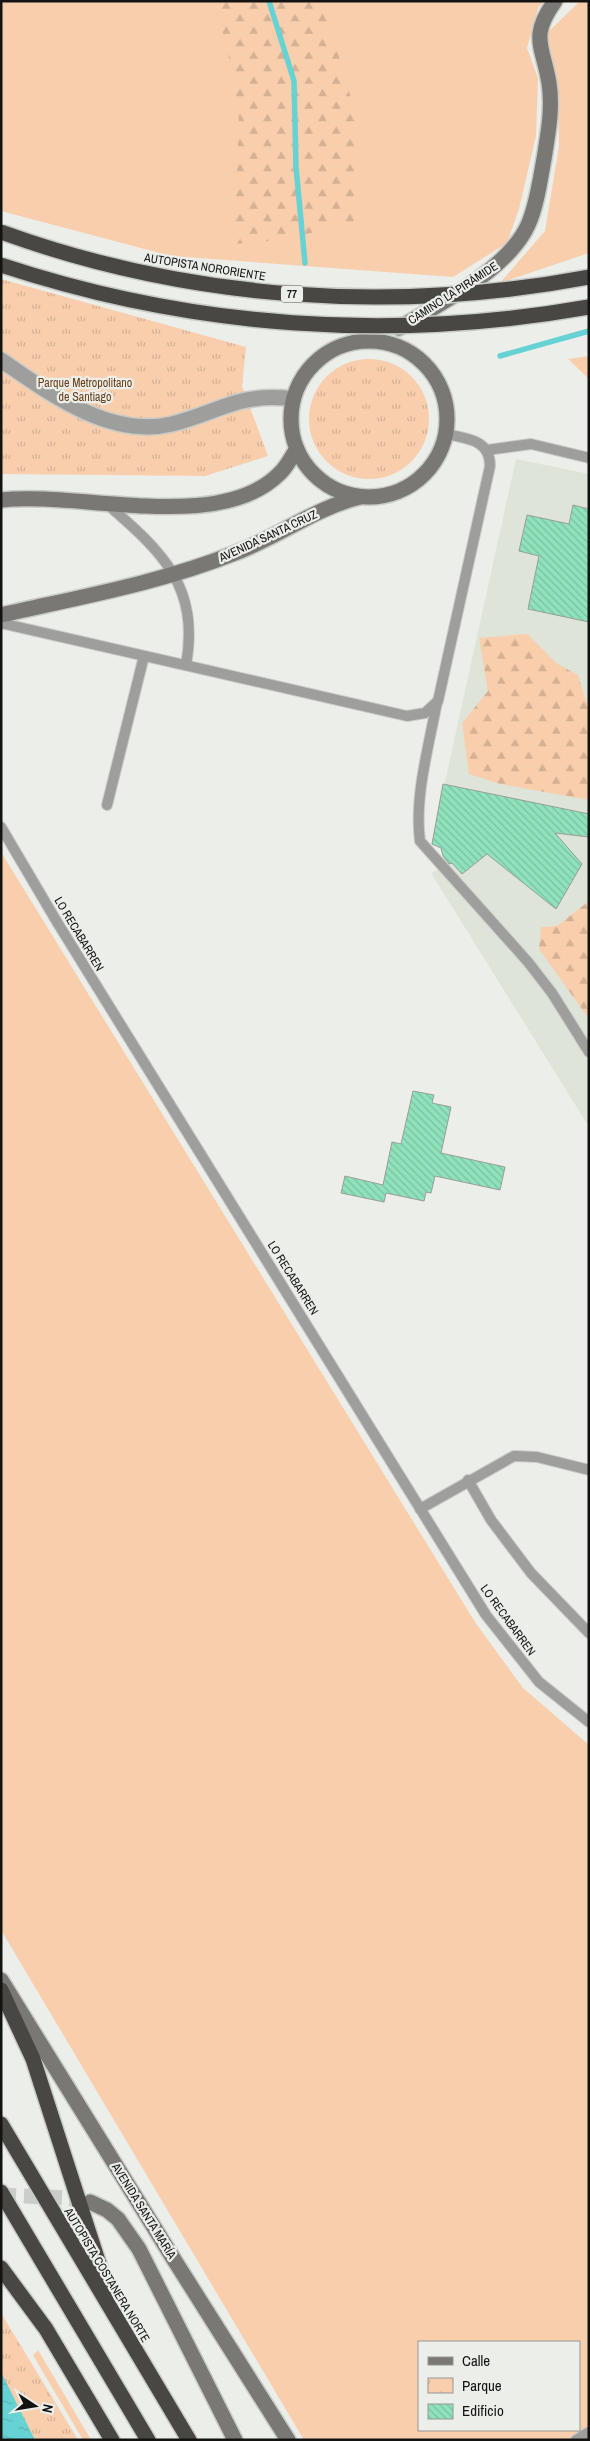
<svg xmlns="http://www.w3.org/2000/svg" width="590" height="2441" font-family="'Archivo Narrow',sans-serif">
  <defs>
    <pattern id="forest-firs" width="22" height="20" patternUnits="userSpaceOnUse" patternTransform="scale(1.25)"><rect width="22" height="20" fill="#f8cead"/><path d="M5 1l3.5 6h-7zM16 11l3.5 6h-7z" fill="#d4b094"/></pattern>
    <pattern id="park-tufts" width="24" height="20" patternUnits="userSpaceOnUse" patternTransform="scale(1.25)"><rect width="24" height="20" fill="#f8cead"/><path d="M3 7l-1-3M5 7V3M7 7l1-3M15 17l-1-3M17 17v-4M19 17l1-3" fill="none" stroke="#d4b094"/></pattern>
    <pattern id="water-ripples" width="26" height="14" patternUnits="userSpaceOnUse" patternTransform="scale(1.25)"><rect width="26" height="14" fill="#67d2d4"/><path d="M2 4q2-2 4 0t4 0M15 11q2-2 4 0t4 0" fill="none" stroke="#58b3b5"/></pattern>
    <pattern id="building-back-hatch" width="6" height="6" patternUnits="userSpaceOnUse" patternTransform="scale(1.25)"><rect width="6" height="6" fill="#8fe2bb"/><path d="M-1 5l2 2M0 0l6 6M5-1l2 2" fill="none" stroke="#7ac1a0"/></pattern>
  </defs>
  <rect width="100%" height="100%" fill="#eceeea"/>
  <!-- built -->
  <polygon fill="#dfe4d9" points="516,459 589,474 589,1127 431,873 478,849 432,841"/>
  <!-- green -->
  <g fill="#f8cead" fill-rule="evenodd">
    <polygon points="1,1 544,1 538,8 527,48 538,78 536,136 519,209 507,243 453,277 171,256 1,211"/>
    <polygon points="580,1 589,1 589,253 500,283 545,231 559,146 558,100 546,34"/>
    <polygon points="589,356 589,379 568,359"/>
    <path d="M1 852 475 1622 523 1688 589 1745V2440H304L1 1930ZM419 2342H579V2430H419Z"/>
    <polygon points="38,2350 91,2440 83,2440 33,2355"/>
  </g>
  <!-- forest -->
  <g fill="url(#forest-firs)">
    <polygon points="215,1 323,1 355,112 354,222 283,240 234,244 239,121 234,79"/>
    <polygon points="527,634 556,663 578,675 589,711 589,800 500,784 469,774 462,723 488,691 479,638"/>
    <polygon points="589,901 589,1019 539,949 541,927 557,926"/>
  </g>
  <!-- park -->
  <g fill="url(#park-tufts)">
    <polygon points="1,279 246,347 242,386 268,456 205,476 1,474"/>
    <circle cx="369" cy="419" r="60"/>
    <polygon points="1,2313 78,2440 1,2440"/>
  </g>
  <!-- water -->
  <polygon fill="url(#water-ripples)" points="1,2372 35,2440 1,2440"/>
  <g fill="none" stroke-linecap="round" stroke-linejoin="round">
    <!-- stream -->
    <g stroke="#67d2d4" stroke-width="5.5">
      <polyline points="269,1 294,81 296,167 305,263"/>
      <polyline points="500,356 589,331"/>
    </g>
  </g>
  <!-- building -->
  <g fill="url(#building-back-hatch)" stroke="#989d9a">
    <polygon points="573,505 589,509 589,622 528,609 539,556 519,551 527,515 569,524"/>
    <polygon points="443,784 589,814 589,837 555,833 582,864 556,909 487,854 462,874 452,863 449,864 443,856 441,848 432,844"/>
    <polygon points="413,1091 434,1095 432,1103 451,1107 441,1153 505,1167 500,1190 435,1176 431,1193 426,1192 424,1201 386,1193 384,1202 341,1193 345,1176 383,1185 392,1142 401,1144"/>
  </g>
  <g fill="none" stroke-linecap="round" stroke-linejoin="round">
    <!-- secondary-tunnel -->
    <polyline stroke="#cbcdca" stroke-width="15" stroke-dasharray="15 8" stroke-linecap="butt" points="1,2195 68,2198 89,2202"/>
    <defs>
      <g id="lane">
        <polyline points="487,450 531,444 589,458"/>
        <path d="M107 504C162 552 200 586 186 665"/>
        <path d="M1 623 407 716 425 713 438 701 490 466C490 439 467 439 446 434"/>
        <path d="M437 702C429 745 414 798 420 841L528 962 552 993 589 1052"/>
        <polyline points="107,805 144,656"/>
        <polyline points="1,827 57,922 486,1615 539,1682 589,1722"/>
        <polyline points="468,1480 491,1520 531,1573 589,1633"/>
        <polyline points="420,1509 514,1456 537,1457 589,1470"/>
        <polyline points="576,2440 589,2432"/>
      </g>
      <path id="street" d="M1 360C49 393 110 439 172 424 219 412 240 392 293 399"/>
      <g id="secondary">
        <path d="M399 328C440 304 508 269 528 225 537 205 540 180 544 159 548 134 553 108 549 83 543 46 529 37 555 1"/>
        <circle cx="369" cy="419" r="78"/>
        <path d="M1 500C80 491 219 534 279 474 287 467 291 457 297 449"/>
        <path d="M1 615C80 597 160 583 235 553 278 537 315 508 360 497"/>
        <polyline points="1,1980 173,2258 288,2440"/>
        <polyline points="90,2202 107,2210 118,2219 139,2249 235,2440"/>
      </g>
      <g id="highway">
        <polyline points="1,1990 33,2059 108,2292"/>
        <polyline points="1,2124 189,2440"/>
        <polyline points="1,2192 148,2440"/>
        <polyline points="1,2268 46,2329 112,2440"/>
      </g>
    </defs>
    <!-- lane casing -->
    <use href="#lane" stroke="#c9cbc7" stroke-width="12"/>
    <!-- street casing -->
    <use href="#street" stroke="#c9cbc7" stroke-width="18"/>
    <!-- secondary casing -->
    <use href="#secondary" stroke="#c9cbc7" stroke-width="18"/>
    <!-- highway casing -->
    <use href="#highway" stroke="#c9cbc7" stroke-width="18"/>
    <!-- lane -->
    <use href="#lane" stroke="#9e9e9c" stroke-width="10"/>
    <!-- street -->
    <use href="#street" stroke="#9e9e9c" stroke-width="15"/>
    <!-- secondary -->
    <use href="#secondary" stroke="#797875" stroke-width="15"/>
    <!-- highway -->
    <use href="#highway" stroke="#484743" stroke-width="15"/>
    <defs>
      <g id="highway-bridge">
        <path d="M1 232C189 300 392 314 589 277"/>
        <path d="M1 265C192 328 391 342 589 307"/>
      </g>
    </defs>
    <!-- highway-bridge casing -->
    <use href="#highway-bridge" stroke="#c9cbc7" stroke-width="18" stroke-linecap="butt"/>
    <!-- highway-bridge -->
    <use href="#highway-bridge" stroke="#484743" stroke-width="15"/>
  </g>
  <g text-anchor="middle" stroke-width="4.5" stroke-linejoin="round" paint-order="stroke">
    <!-- shield labels -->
    <rect fill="#eceeea" stroke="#545553" stroke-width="1" x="281" y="285.5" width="22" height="17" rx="4"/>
    <g font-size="11" font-weight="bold" fill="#131412">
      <text x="292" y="298">77</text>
    </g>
    <!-- street labels -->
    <g font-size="12" fill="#131412" stroke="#eceeea">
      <text transform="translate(205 267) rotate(9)" y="4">AUTOPISTA NORORIENTE</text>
      <text transform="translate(453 293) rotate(-33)" y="4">CAMINO LA PIRÁMIDE</text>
      <text transform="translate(268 536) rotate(-25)" y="4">AVENIDA SANTA CRUZ</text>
      <text transform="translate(79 934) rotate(59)" y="4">LO RECABARREN</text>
      <text transform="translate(293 1278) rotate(58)" y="4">LO RECABARREN</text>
      <text transform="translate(508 1620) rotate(54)" y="4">LO RECABARREN</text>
      <text transform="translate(144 2211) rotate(58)" y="4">AVENIDA SANTA MARÍA</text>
      <text transform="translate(107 2275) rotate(59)" y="4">AUTOPISTA COSTANERA NORTE</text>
    </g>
    <!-- park labels -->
    <g font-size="12" fill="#6a411b" stroke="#eceeea">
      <text x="85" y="387">Parque Metropolitano<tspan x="85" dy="14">de Santiago</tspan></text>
    </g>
  </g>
  <!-- border -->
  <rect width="590" height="2441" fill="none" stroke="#131412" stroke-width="5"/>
  <!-- legend -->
  <rect x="418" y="2341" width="162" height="90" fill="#eceeea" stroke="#959794"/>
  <rect x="428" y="2357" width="25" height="8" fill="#797875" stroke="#959794"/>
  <text x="462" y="2366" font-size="15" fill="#131412">Calle</text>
  <rect x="428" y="2378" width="25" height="15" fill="url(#park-tufts)" stroke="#959794"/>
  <text x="462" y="2391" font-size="15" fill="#131412">Parque</text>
  <rect x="428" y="2404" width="25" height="15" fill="url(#building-back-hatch)" stroke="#959794"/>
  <text x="462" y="2416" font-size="15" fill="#131412">Edificio</text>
  <!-- north arrow -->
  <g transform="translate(35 2406) rotate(102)" stroke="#eceeea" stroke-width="4" paint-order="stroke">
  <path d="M0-4L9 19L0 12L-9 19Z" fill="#131412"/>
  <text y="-8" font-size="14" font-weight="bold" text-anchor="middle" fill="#131412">N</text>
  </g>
</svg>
